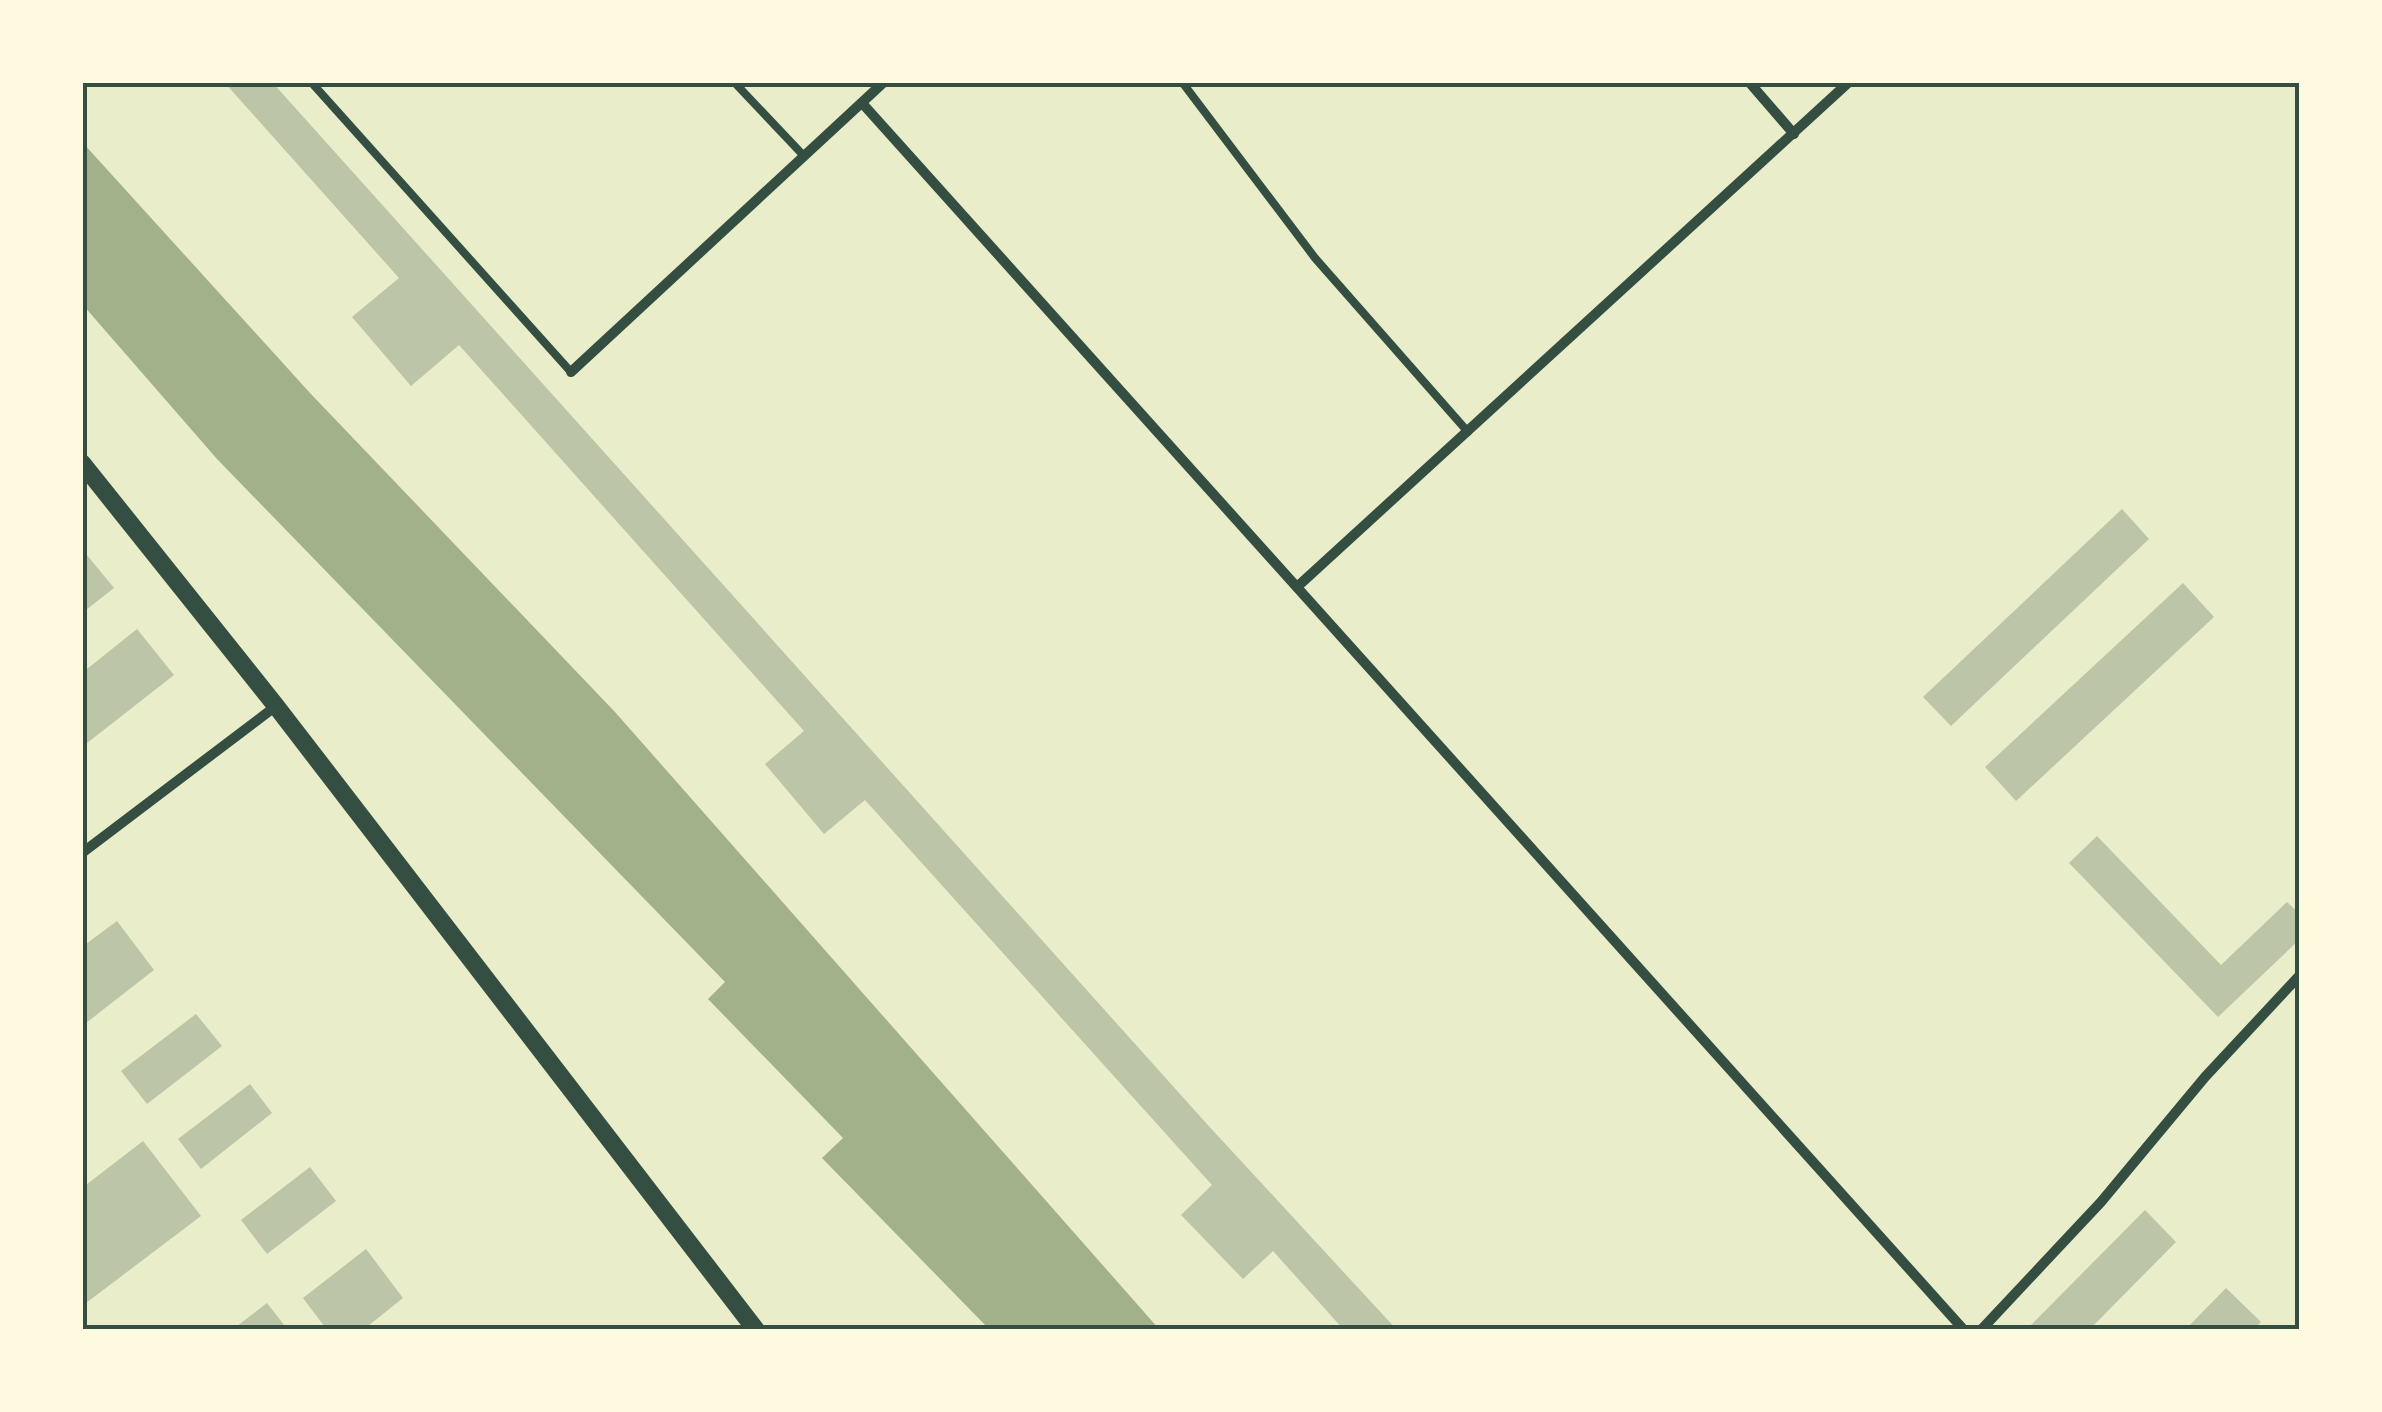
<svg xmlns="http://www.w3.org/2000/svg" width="2382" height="1412" font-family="Barlow,sans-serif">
  <rect width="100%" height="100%" fill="#e9edc9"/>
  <!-- water -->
  <polygon fill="#a3b18a" points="83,143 310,393 615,712 1159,1329 989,1329 822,1158 843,1138 708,999 725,982 217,459 83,305"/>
  <!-- building -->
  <g fill="#bcc5a7">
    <polygon points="224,82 272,82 1206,1123 1397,1330 1344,1330 1273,1251 1243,1279 1181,1215 1212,1185 865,800 824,834 765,764 804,731 459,345 411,386 352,317 399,278"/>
    <polygon points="2122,509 2149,539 1951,726 1923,697"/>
    <polygon points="82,549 114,588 82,613"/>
    <polygon points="2183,583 2214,617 2016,801 1985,767"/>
    <polygon points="137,629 174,675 82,747 82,673"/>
    <polygon points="2097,836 2221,965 2287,902 2300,914 2300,939 2218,1017 2069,863"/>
    <polygon points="117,921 154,970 86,1023 82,1018 82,947"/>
    <polygon points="196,1014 222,1046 147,1104 121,1071"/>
    <polygon points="250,1084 272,1113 201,1169 178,1139"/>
    <polygon points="143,1141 201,1216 82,1306 82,1188"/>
    <polygon points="310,1167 336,1201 267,1254 241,1220"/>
    <polygon points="2145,1210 2176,1242 2089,1330 2026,1330"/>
    <polygon points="366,1249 403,1298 363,1330 327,1330 303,1298"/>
    <polygon points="2226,1288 2261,1322 2253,1330 2185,1330"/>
    <polygon points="267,1303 288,1330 232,1330"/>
  </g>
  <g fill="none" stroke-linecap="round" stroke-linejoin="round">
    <!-- service -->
    <g stroke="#344e41" stroke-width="8">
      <polyline points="311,82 571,372"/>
      <polyline points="734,82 804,156"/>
      <polyline points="1182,82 1315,258 1468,432"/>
    </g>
    <!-- minor -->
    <g stroke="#344e41" stroke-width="10">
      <polyline points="1749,82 1794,134"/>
      <polyline points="862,103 1964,1330"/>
      <polyline points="571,372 884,82"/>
      <polyline points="1297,587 1849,82"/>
      <polyline points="82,853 276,706"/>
      <polyline points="1981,1330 2101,1202 2205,1077 2300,975"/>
    </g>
    <!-- tertiary -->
    <polyline stroke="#344e41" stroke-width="18" points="82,463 276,706 756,1330"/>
  </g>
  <!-- border -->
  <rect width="2382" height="1412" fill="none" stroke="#fefae0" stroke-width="170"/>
  <rect x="85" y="85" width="2212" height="1242" fill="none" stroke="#344e41" stroke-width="4"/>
</svg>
